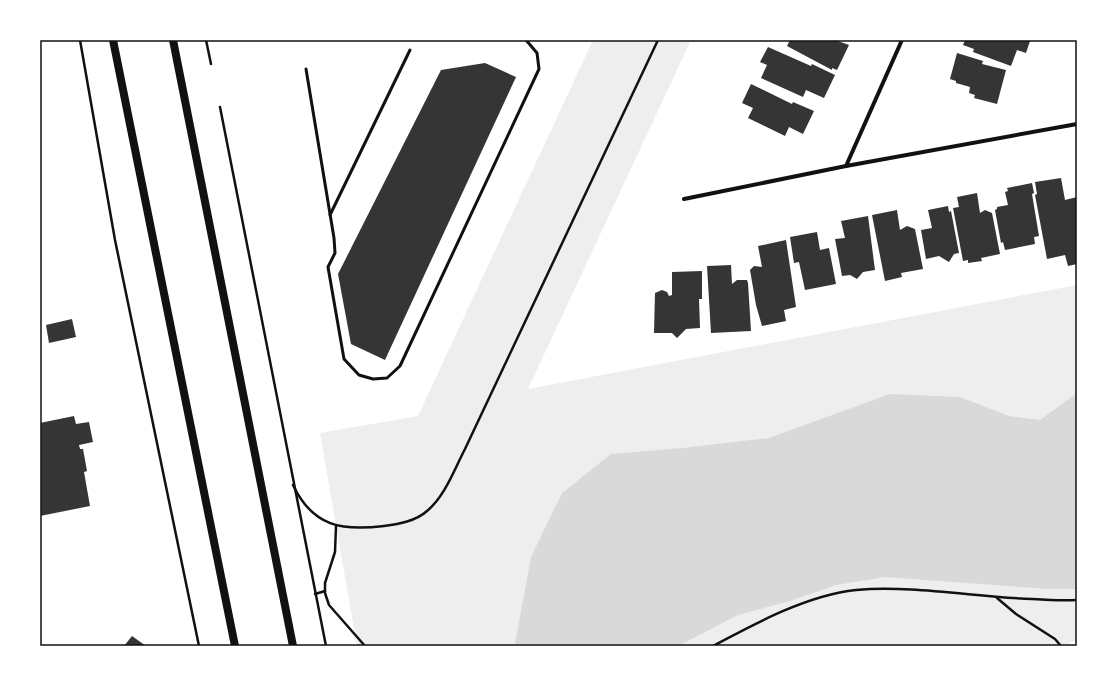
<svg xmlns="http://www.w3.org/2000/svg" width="1117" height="686" font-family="Jost,sans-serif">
  <rect width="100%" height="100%" fill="#fff"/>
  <!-- green -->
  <polygon fill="#eee" points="593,40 691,40 528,389 1077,285 1077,641 1069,643 1069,646 357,646 320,433 418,416"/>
  <!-- water -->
  <polygon fill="#d9d9d9" points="1077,393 1077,589 1048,589 885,577 836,585 790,601 738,615 678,646 519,646 515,644 531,557 562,493 611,454 683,448 769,438 890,394 960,397 1009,416 1040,420"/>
  <!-- building -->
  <g fill="#353535">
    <polygon points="790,40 835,40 849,45 837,70 832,68 832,70 787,46"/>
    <polygon points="965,40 1027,40 1030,41 1026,53 1017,50 1011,66 973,52 974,49 963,45"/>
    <polygon points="768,47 811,66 812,64 835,75 824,98 806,90 803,97 761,78 767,65 760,62"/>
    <polygon points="957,53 983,61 982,64 1006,70 997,104 974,98 975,95 969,93 970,87 956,83 956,81 950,79"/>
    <polygon points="485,63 516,77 385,360 351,344 338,274 441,70"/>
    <polygon points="751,84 792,104 793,102 814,111 803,134 789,127 785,136 748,118 753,108 742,103"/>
    <polygon points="1061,178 1065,200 1077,197 1077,264 1068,266 1065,255 1047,259 1035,195 1037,194 1035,182"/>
    <polygon points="1032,183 1034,193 1032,194 1039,236 1034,237 1035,244 1005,250 1003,242 1001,243 995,210 997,209 997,207 1008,205 1005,192 1008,191 1007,188"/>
    <polygon points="977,193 980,213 985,210 992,213 1000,254 981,258 982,261 968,263 968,260 963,261 953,208 959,207 957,197"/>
    <polygon points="948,206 949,212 951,211 959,253 954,254 949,262 939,256 926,259 921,230 932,228 928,210"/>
    <polygon points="897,210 900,230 907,226 915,229 923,269 901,273 902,277 885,281 872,215"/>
    <polygon points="868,216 875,270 863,272 857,279 850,275 842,276 835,239 845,238 841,221"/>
    <polygon points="817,232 820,250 829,248 836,284 805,290 799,262 794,263 790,237"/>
    <polygon points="786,240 796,307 784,310 786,321 762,326 756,305 750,270 754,266 762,267 758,246"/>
    <polygon points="731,265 732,284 737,280 747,280 748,283 751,331 711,333 707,266"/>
    <polygon points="702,271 702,299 699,299 700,328 686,329 677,338 672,333 654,333 655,293 662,290 667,292 669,296 672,295 672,272"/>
    <polygon points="72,319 76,337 49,343 46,325"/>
    <polygon points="74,416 76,424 89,422 93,442 79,445 80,449 83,449 87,471 84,472 90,506 40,516 40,423"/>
    <polygon points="132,636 146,646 124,646"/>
  </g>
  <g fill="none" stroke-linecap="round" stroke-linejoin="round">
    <!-- path -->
    <g stroke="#111" stroke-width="2.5">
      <polyline points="80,40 115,240 199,646"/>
      <polyline points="206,40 211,64"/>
      <polyline points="220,107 326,646"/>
      <path d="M293 485C313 527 342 531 384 526 399 524 416 521 427 511 445 496 454 470 465 449L658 40"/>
      <polyline points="336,526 335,552 325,583 325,593 329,605 365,646"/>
      <polyline points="315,594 325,591"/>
      <polyline points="997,598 1016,614 1055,639 1061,646"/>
      <path d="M713 646C756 623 808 595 856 590 911 585 976 597 1032 599 1047 600 1062 601 1077 600"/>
    </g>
    <!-- service -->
    <g stroke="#111" stroke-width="3">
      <polyline points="306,69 334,238 335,253 328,267 344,359 359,375 373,379 387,378 400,366 539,69 537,53 526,40"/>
      <polyline points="330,215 410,50"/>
    </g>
    <!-- minor -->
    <g stroke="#111" stroke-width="4">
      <polyline points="846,166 902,40"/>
      <polyline points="684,199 846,166 1077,124"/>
    </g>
    <!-- secondary -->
    <g stroke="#111" stroke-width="8">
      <polyline points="113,40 235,646"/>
      <polyline points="173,40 293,646"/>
    </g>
  </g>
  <!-- border -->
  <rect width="1117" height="686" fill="none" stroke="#ffffff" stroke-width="82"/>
  <rect x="41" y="41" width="1035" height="604" fill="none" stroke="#111" stroke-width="1.5"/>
</svg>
